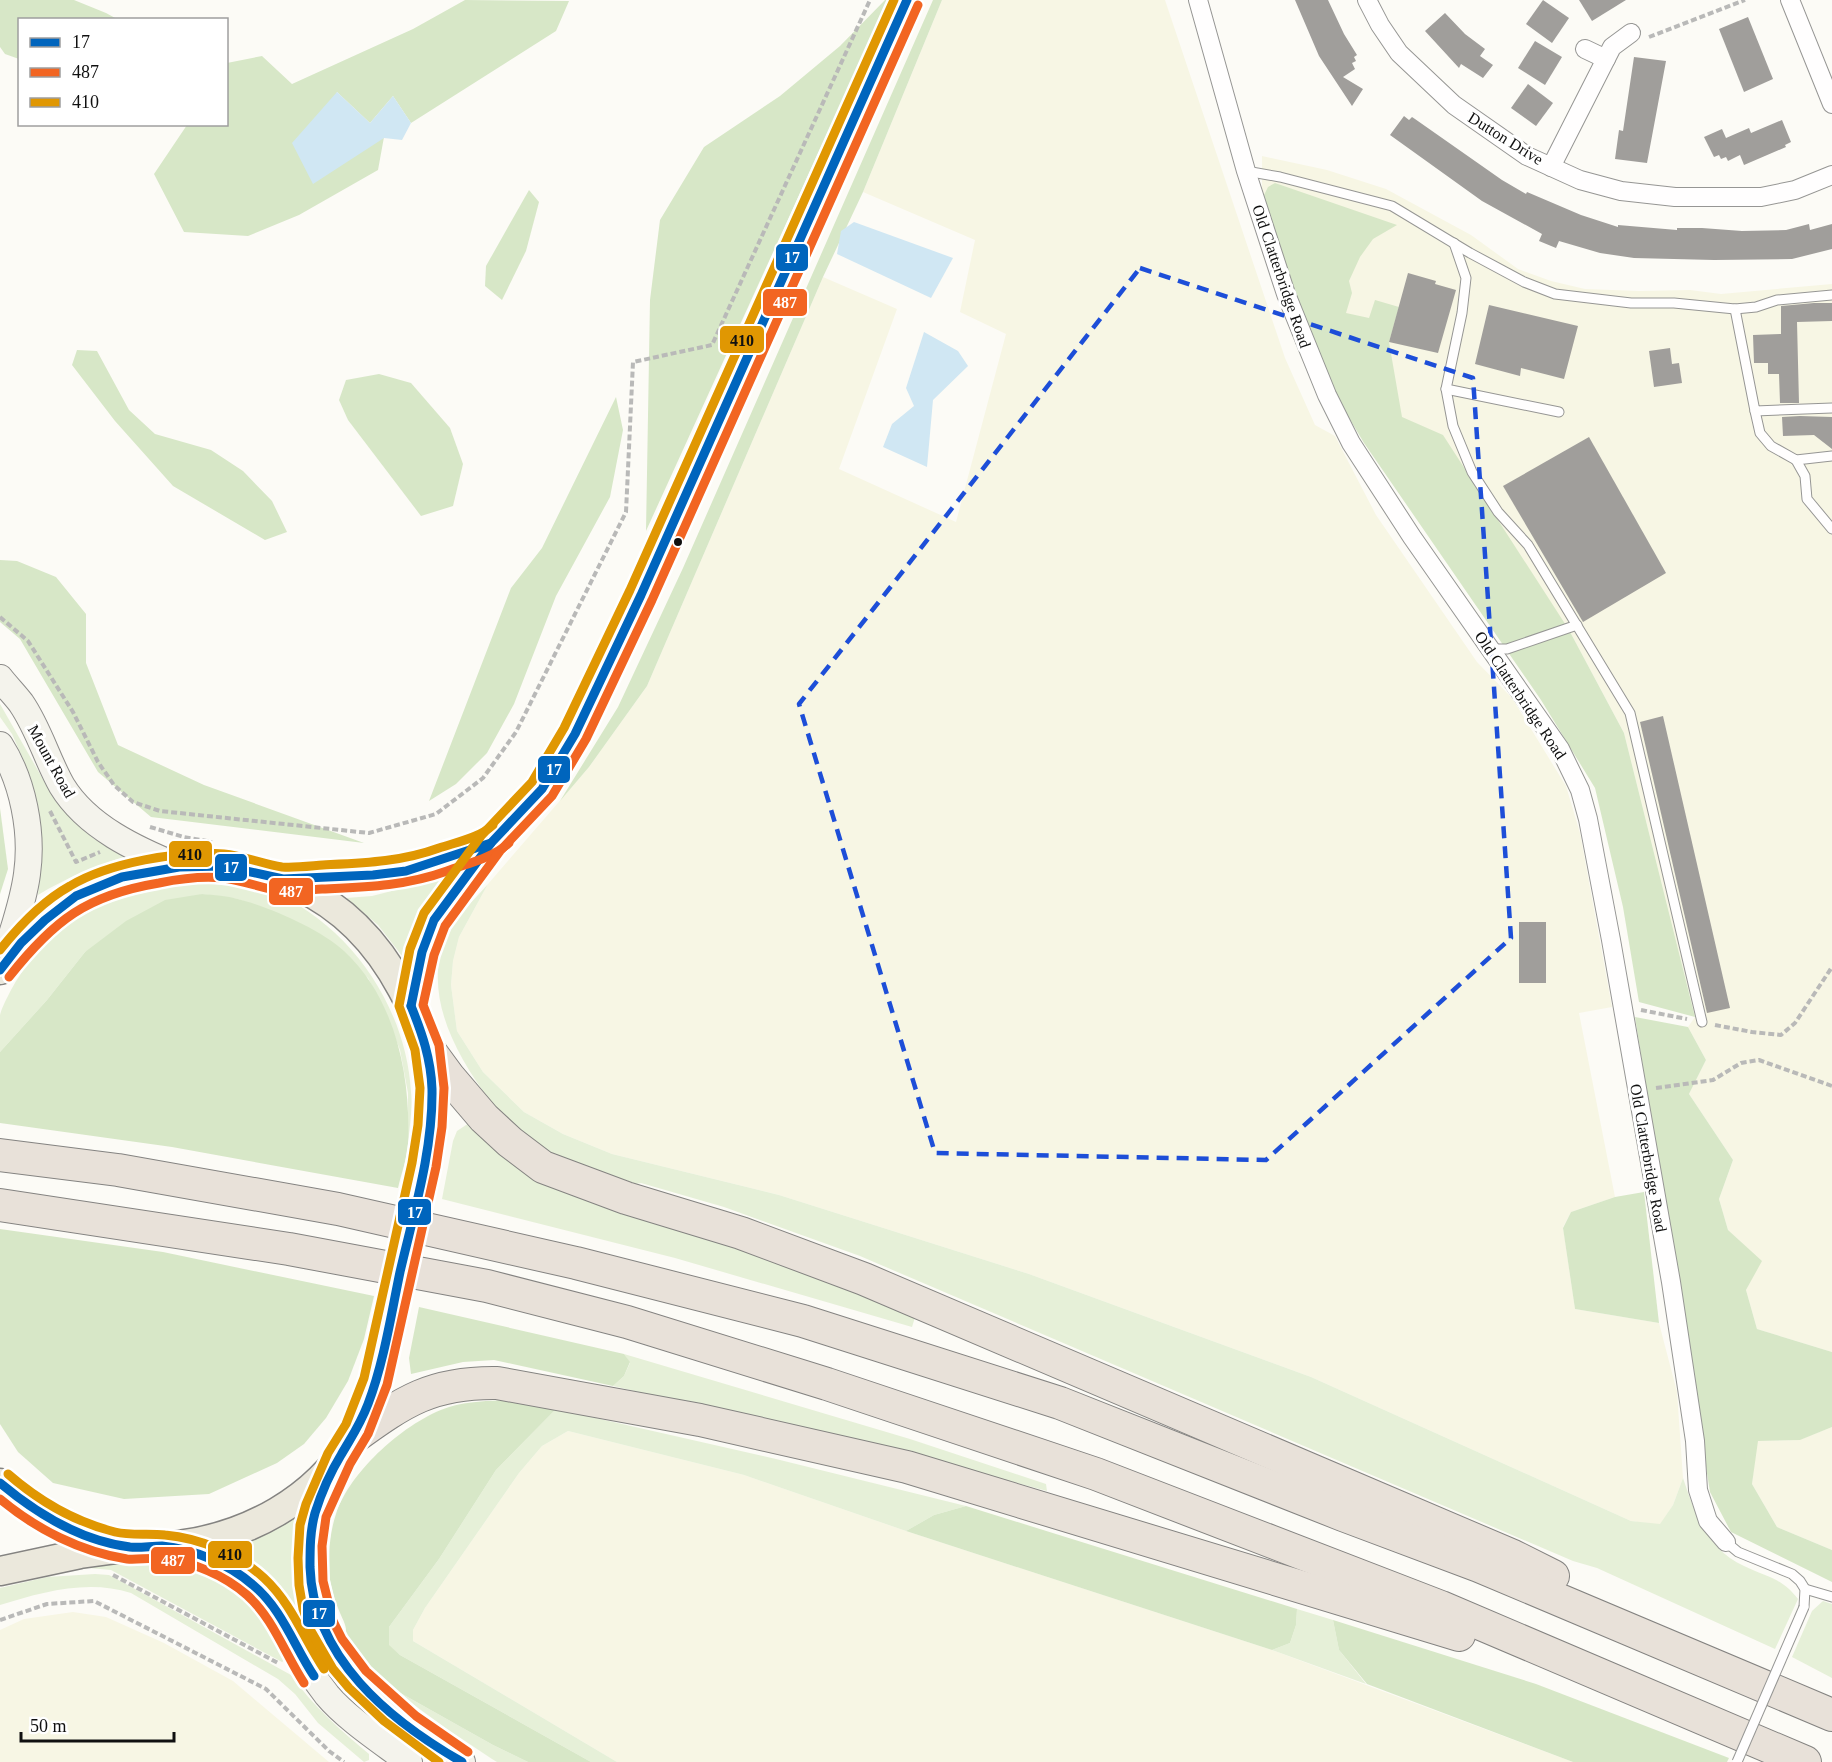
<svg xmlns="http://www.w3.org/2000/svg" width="1832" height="1762" font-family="'Times New Roman',serif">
  <rect width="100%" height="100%" fill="#fcfbf6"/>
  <!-- farmland -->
  <g fill="#f7f6e4">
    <polygon points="942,0 1165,0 1285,358 1315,425 1335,436 1376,515 1477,662 1512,698 1566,786 1580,833 1612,1007 1579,1013 1615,1197 1571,1212 1563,1227 1575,1309 1659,1323 1677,1392 1683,1478 1673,1505 1660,1525 1631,1521 1311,1377 1029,1274 779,1195 612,1154 563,1134 524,1112 483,1072 457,1031 451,985 453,961 459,937 488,884 589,767 647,686 823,277 897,309 839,469 956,522 1006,334 960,312 975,240 863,192"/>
    <polygon points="1262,156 1327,170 1386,189 1471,235 1518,269 1551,281 1585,289 1639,291 1690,290 1721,294 1832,284 1832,1352 1757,1329 1746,1290 1761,1261 1728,1230 1719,1199 1733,1160 1689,1094 1706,1060 1688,1027 1695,1017 1624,733 1569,630 1364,443 1262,199"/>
    <polygon points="1832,1427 1832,1550 1777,1527 1752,1484 1757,1441 1799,1440"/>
    <polygon points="568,1431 744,1475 906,1531 1272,1650 1573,1762 617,1762 413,1641 413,1630 425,1608 519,1473 542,1446"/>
    <polygon points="73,1612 106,1617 164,1643 233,1681 329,1762 0,1762 0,1630 24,1619"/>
  </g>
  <!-- green -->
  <g fill="#e6f0d8">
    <path d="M0 704 56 802 75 823 94 839 127 856C95 866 66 878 38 895L42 854 38 805 27 768 12 734 0 717Z"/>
    <path d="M214 879C231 883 252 884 268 890 348 922 406 1005 411 1092 413 1109 409 1128 408 1146V1093L400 1050 384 1009 368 978 285 917 238 899 202 894 85 952 47 1000 0 1052C0 1041 0 1027 0 1015 2 1007 7 998 11 990 37 943 81 905 132 888 158 880 186 880 214 879Z"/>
    <polygon points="439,879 445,883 446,886 427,909 413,932 406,961 378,925 346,898 372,896"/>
    <path d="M488 884 459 937 453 961 451 985 457 1031 483 1072 524 1112 563 1134 612 1154 779 1195 1029 1274 1311 1377 1631 1521 1660 1524 1673 1505 1683 1478C1695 1514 1707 1549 1744 1566 1768 1578 1781 1577 1798 1599L1775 1649 1597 1568 1573 1561 860 1256 724 1207 641 1183 625 1186 569 1167 483 1103 488 1098C455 1053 421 992 447 934 453 920 477 897 488 884Z"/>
    <polygon points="469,1123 716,1236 916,1314 912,1327 675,1258 442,1199 453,1141 457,1131"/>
    <polygon points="624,1354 910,1439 1046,1484 1047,1491 928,1459 613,1386 624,1376 630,1363"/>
    <polygon points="556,1409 776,1459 966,1506 934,1515 906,1531 744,1475 568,1431 542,1446 519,1473 425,1608 413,1630 413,1641 617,1762 591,1762 400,1655 389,1646 389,1627 439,1559 496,1470"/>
    <path d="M302 1510 304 1512 315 1639 310 1642C288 1597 276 1572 229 1549V1547Z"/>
    <polygon points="100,1561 189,1562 250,1590 291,1656 282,1662 111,1570 89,1568 14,1579"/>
    <path d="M95 1574 109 1575 126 1584 291 1675C313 1706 339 1729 369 1754V1760L364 1762 318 1723 295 1694 278 1679 131 1593C88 1579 42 1592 0 1605V1588L47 1577Z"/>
    <polygon points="1823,1601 1832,1604 1832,1678 1792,1657 1812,1611"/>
    <polygon points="1297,1609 1333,1620 1339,1650 1366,1684 1272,1650 1290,1643 1296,1625"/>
    <polygon points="388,1686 493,1745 528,1762 497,1762 492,1759 447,1729"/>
  </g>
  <!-- forest -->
  <g fill="#d7e7c7">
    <polygon points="0,0 74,0 106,13 117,19 20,20 19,59 5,54 0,47"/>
    <polygon points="465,0 569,1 556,31 411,123 393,96 370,123 337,92 313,183 384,137 378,170 299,215 248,236 184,232 154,174 187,125 226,124 227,63 262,56 292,84 413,29"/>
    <polygon points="885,0 888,0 646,531 650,300 660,220 704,147 780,96 840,46"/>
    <polygon points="933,0 942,0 863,192 823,277 647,686 589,767 560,801 618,707 683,568"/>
    <polygon points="1275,183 1397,225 1373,239 1360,257 1349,281 1352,293 1346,313 1369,318 1375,300 1399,307 1389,342 1402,417 1443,435 1569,630 1624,733 1695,1017 1639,1002 1623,907 1595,788 1541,700 1364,443 1339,401 1284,268 1262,199 1268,187"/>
    <polygon points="529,190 539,202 526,251 502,300 485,286 486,266"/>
    <polygon points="77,350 97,351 129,410 155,434 211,450 243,471 272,501 287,532 265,540 173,486 115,421 72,365"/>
    <polygon points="379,374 411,383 450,428 463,464 453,506 421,516 348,420 339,400 346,380"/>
    <polygon points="616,397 623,430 610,497 556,596 514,704 487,753 456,784 429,801 511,588 542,548"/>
    <polygon points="0,560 17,561 56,577 86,614 86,663 118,745 204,785 364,843 151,817 98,772 20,639 0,622"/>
    <polygon points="0,808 8,869 0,894"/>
    <path d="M202 894C214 895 227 896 238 899 269 907 320 929 344 951 396 999 411 1077 408 1144 407 1159 401 1174 398 1188L172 1147 0 1123V1052L47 1000 85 952 126 921 165 900Z"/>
    <polygon points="1635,1017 1688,1027 1706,1060 1689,1094 1733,1160 1719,1199 1728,1230 1762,1261 1746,1290 1757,1329 1832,1352 1832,1427 1800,1440 1758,1441 1752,1484 1777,1527 1832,1550 1832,1582 1731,1532 1710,1492"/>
    <polygon points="1644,1192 1659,1323 1575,1309 1563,1228 1571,1212 1615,1197"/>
    <polygon points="0,1229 163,1252 374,1296 364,1339 348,1381 326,1418 304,1444 277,1463 209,1494 124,1499 53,1483 18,1452 0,1424"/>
    <polygon points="419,1307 624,1354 630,1362 624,1376 613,1386 494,1360 463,1362 411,1374 409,1358"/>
    <path d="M508 1400 556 1409 496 1470 439 1559 389 1627V1645L400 1655 591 1762H528L493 1745 388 1686 345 1643C345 1638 346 1633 346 1629 345 1622 340 1614 338 1608 333 1596 329 1580 329 1568 329 1549 330 1532 336 1514 350 1471 406 1421 449 1407 469 1401 488 1401 508 1400Z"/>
    <polygon points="966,1506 1297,1609 1296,1625 1290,1643 1272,1650 906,1531 934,1515"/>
    <polygon points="1333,1620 1536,1684 1729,1758 1727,1762 1573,1762 1367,1684 1339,1650"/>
  </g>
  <!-- water -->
  <g fill="#d0e7f3">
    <polygon points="337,92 370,123 393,96 411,123 402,140 384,138 313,184 292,143"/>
    <polygon points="854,222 953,258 931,298 837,254 841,231"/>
    <polygon points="924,332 958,351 968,366 933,400 927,467 883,447 892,424 914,406 906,388"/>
  </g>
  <!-- building -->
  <g fill="#a09e9b">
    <polygon points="1295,0 1328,0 1344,34 1357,55 1354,57 1356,61 1352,63 1355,69 1343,77 1363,89 1352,106 1319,56"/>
    <polygon points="1543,0 1569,18 1552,43 1526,24"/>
    <polygon points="1579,0 1626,0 1592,21"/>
    <polygon points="1445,13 1465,34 1485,49 1480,56 1493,65 1483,78 1461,64 1459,68 1425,31"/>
    <polygon points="1748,17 1773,79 1744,92 1719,29"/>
    <polygon points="1535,41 1562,57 1545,85 1518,68"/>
    <polygon points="1634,57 1666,61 1647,163 1615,159 1619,130 1623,131"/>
    <polygon points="1528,84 1553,103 1536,126 1511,108"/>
    <polygon points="1404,116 1409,120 1412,117 1415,119 1502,180 1526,194 1527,192 1581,215 1618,227 1618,225 1677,230 1677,228 1702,228 1742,231 1786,230 1809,224 1810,230 1832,224 1832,249 1792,259 1714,260 1634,258 1600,253 1559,241 1556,248 1539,241 1542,234 1482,201 1390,135"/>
    <polygon points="1782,120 1791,142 1785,145 1786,147 1744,165 1740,155 1728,161 1726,157 1721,159 1719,155 1714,157 1704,137 1722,129 1726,138 1749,128 1751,133"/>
    <polygon points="1408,273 1436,281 1435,284 1456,290 1438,353 1389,342"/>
    <polygon points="1814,303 1832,303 1832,321 1797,322 1799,403 1780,403 1779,374 1768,374 1768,363 1754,363 1753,335 1781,334 1781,306"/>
    <polygon points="1489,305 1578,326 1564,379 1521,368 1520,376 1475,364"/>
    <polygon points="1670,348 1672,364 1679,363 1682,383 1654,387 1649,351"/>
    <polygon points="1800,416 1832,417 1832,449 1814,435 1783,436 1782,417"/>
    <polygon points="1589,437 1666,573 1583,622 1503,486"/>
    <polygon points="1663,716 1730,1008 1707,1013 1640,722"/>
    <rect x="1519" y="922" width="27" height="61"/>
  </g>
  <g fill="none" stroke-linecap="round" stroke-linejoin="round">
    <defs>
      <g id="lane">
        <polyline points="1246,171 1280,177 1392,206 1470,253 1524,282 1555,294 1631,303 1674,303 1735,309 1756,307 1777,300 1832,295"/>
        <polyline points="1454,243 1466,278 1462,313 1446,389 1559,412"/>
        <polyline points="1735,309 1755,411 1832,408"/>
        <polyline points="1446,389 1453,426 1472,472 1498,512 1528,545 1630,713 1702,1022"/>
        <polyline points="1755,411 1760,433 1771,446 1796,460 1832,456"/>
        <polyline points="1796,460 1805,476 1807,499 1832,529"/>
        <polyline points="1491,649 1507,649 1577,625"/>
        <polyline points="1726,1542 1738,1552 1792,1574 1800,1581 1805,1589 1804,1607"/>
        <polyline points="1805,1589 1832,1597"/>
      </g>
      <g id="street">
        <polyline points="1198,0 1246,171 1286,294 1327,395 1351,443 1412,537 1560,749 1580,790 1588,819 1611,940 1671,1282 1695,1441 1698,1490 1708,1521 1726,1542"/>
        <polyline points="1367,0 1380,25 1399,53 1454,105 1527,156 1580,180 1621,191 1675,197 1761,197 1795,190 1832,175"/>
        <polyline points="1790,0 1832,104"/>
        <polyline points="1585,49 1606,59"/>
        <polyline points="1551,167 1612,47 1631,33"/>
      </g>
      <g id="secondary">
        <path d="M0 678C7 687 15 695 21 703 39 729 47 760 62 786 87 827 137 850 179 867"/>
        <path d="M0 745C23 781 33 832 27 874 23 905 11 935 3 964"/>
        <path d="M283 879C323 876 368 879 408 870 436 864 464 853 491 843"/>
        <polyline points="411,1006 422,952 434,920 491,843 542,789 575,734 641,595 907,0"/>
        <path d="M336 1465C329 1480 320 1496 316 1511 301 1566 312 1627 348 1671 361 1686 376 1699 391 1711 413 1730 437 1748 462 1762"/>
        <path d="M166 1547C207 1558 250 1571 276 1608 285 1622 290 1639 299 1653 307 1668 317 1682 327 1695 347 1719 384 1743 409 1762"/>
      </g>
      <g id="primary">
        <path d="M0 970C15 946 52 908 78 895 102 884 126 877 151 872 260 853 349 890 402 989 412 1007 422 1028 427 1048 435 1087 430 1126 424 1165"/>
        <path d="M0 1483C37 1516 80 1538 129 1546 145 1549 163 1547 179 1545 248 1536 315 1500 352 1439 367 1417 374 1388 380 1362"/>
        <polyline points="0,1571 80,1554 117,1549"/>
      </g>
      <g id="highway">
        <polyline points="427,1047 449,1077 484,1118 510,1142 543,1167 626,1198 741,1233 864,1279 1513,1556 1553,1576"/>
        <polyline points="0,1155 118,1170 338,1209 576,1263 803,1321 1060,1403 1343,1515 1479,1566 1832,1715"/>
        <polyline points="0,1205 289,1249 487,1286 627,1322 827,1384 1096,1474 1441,1607 1805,1762"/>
        <path d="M353 1438C404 1401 432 1382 497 1383L700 1420 907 1467 1459 1635"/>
      </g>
    </defs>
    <!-- lane casing -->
    <use href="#lane" stroke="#969694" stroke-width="11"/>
    <!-- street casing -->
    <use href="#street" stroke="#969694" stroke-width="20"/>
    <!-- secondary casing -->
    <use href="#secondary" stroke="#8d8c8a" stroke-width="28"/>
    <!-- primary casing -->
    <use href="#primary" stroke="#848381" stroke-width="31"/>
    <!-- highway casing -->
    <use href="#highway" stroke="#848381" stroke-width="34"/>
    <!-- path -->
    <g stroke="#b9b9b8" stroke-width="4" stroke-dasharray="6 3" stroke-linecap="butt">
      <polyline points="1649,37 1745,0"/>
      <polyline points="0,617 28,641 73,712 98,762 114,785 133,802 160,811 369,833 436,814 483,778 516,732 626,512 633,362 712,345 870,0"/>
      <polyline points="50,811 76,862 100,852"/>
      <polyline points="150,827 184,837 212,842"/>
      <polyline points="1641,1010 1687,1019"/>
      <polyline points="1715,1025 1752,1032 1781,1035 1795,1023 1832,967"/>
      <polyline points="1656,1088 1713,1080 1741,1063 1759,1060 1832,1086"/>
      <polyline points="113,1575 278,1663"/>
      <polyline points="0,1620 47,1604 94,1601 266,1689 329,1751 344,1762"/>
    </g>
    <!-- lane -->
    <use href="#lane" stroke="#fffefe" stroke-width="9"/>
    <!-- street -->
    <use href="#street" stroke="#fffefe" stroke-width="18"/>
    <!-- secondary -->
    <use href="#secondary" stroke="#f4f3ec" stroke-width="26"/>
    <!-- primary -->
    <use href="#primary" stroke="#ebe8dc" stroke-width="28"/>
    <!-- highway -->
    <use href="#highway" stroke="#e8e1d9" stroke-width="32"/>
    <defs>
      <polyline id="lane-bridge" points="1737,1762 1804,1607"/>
      <polyline id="primary-bridge" points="380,1362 424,1165"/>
    </defs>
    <!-- lane-bridge casing -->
    <use href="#lane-bridge" stroke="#969694" stroke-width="11" stroke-linecap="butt"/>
    <!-- primary-bridge casing -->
    <use href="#primary-bridge" stroke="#848381" stroke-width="31" stroke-linecap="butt"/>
    <!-- lane-bridge -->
    <use href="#lane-bridge" stroke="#fffefe" stroke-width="9"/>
    <!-- primary-bridge -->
    <use href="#primary-bridge" stroke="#ebe8dc" stroke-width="28"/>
    <defs>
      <g id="bus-1">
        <polyline points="0,970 21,943 45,920 76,896 122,877 179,867 223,866 283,879 373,875 406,871 491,843"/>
        <polyline points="411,1006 422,952 434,920 491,843 542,789 575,734 641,595 907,0"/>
        <path d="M411 1006C422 1033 431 1059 432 1089 433 1150 414 1212 400 1272 391 1315 384 1362 368 1404 360 1425 352 1436 341 1455 330 1473 321 1494 315 1513 310 1531 310 1549 310 1567 313 1658 389 1720 462 1762"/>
        <path d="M0 1483C37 1514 81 1541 130 1547 140 1548 151 1546 162 1546 194 1549 229 1564 253 1585 282 1609 294 1646 314 1676"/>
      </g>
      <g id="bus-2">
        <path d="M9 977C54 920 87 895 159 883 179 879 202 876 222 878 242 880 261 888 280 891 294 892 308 890 322 889 365 887 406 886 447 871 469 863 492 858 509 843"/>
        <path d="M0 1499C36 1529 81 1552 127 1559 139 1560 151 1557 164 1559 193 1562 224 1575 247 1595 273 1618 285 1654 304 1683"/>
        <polyline points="468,1752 416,1716 366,1671 342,1639 333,1621 323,1581 322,1546 326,1517 350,1464 368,1434 387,1385 436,1167 442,1127 444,1088 439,1045 423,1005 434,955 445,926 500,851 552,796 586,739 652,600 918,5"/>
      </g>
      <g id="bus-3">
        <path d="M0 950C19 926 43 901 70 886 108 863 180 850 224 854 244 856 263 864 282 867 295 868 310 866 323 865 363 863 401 862 439 848 457 842 479 838 493 825"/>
        <path d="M8 1474C39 1501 75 1522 115 1532 132 1536 148 1533 165 1535 200 1538 238 1554 264 1578 292 1604 304 1639 324 1669"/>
        <polyline points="439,1762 384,1721 349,1688 333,1669 311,1631 303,1609 299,1585 298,1558 300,1525 306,1504 328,1453 346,1424 364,1378 412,1163 418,1125 420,1088 415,1050 399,1006 410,949 424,913 481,836 532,782 564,728 630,590 894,0"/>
      </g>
    </defs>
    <!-- bus-1 casing -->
    <use href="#bus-1" stroke="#fff" stroke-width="14"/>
    <!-- bus-2 casing -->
    <use href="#bus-2" stroke="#fff" stroke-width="14"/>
    <!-- bus-3 casing -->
    <use href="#bus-3" stroke="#fff" stroke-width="14"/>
    <!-- bus-1 -->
    <use href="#bus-1" stroke="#0065bd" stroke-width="9"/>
    <!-- bus-2 -->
    <use href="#bus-2" stroke="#f26522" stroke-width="9"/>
    <!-- bus-3 -->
    <use href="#bus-3" stroke="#e09702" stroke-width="9"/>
  </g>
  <!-- marked area -->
  <path fill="none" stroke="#1d4ed8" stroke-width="4.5" stroke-dasharray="12 8" stroke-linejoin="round" d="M1140 268 1473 378 1511 938 1266 1160 935 1153 799 704Z"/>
  <!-- markers -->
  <circle fill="#101010" stroke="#fff" stroke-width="2" cx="678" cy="542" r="5"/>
  <g text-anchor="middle" stroke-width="6" stroke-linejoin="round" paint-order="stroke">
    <!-- street labels -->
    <g font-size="16" fill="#101010" stroke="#fff">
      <text transform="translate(1506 138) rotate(32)" y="6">Dutton Drive</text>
      <text transform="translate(1282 276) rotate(71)" y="6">Old Clatterbridge Road</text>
      <text transform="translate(1521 695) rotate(56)" y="6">Old Clatterbridge Road</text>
      <text transform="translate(52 761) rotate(61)" y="6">Mount Road</text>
      <text transform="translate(1649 1158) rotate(80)" y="6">Old Clatterbridge Road</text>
    </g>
  </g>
  <g stroke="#fff" stroke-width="2">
    <rect x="775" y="243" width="34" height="29" rx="6" fill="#0065bd"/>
    <rect x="762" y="288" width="46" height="29" rx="6" fill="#f26522"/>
    <rect x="719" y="325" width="46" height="29" rx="6" fill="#e09702"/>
    <rect x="537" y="755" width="34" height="29" rx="6" fill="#0065bd"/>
    <rect x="168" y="840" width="45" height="28" rx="6" fill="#e09702"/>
    <rect x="214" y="853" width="34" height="29" rx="6" fill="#0065bd"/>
    <rect x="268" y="877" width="46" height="29" rx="6" fill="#f26522"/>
    <rect x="397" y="1198" width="35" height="28" rx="6" fill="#0065bd"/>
    <rect x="207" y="1540" width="46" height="29" rx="6" fill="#e09702"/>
    <rect x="150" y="1546" width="46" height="29" rx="6" fill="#f26522"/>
    <rect x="302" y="1599" width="34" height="29" rx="6" fill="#0065bd"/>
  </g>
  <g font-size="16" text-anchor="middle" font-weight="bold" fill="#fff">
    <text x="792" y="263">17</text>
    <text x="785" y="308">487</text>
    <text x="554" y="775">17</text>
    <text x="231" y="873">17</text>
    <text x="291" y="897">487</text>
    <text x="415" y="1218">17</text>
    <text x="173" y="1566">487</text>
    <text x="319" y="1619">17</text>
  </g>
  <g font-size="16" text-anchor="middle" font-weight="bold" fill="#111">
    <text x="742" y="346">410</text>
    <text x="190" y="860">410</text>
    <text x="230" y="1560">410</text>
  </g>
  <!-- legend -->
  <rect x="18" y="18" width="210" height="108" fill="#ffffff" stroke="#9f9f9f" stroke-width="1.5"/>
  <rect x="30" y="38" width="30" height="9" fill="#0065bd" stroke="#9f9f9f" stroke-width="1.5"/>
  <text x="72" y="48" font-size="18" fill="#101010">17</text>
  <rect x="30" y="68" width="30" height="9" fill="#f26522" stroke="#9f9f9f" stroke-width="1.5"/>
  <text x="72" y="78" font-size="18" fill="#101010">487</text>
  <rect x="30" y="98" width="30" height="9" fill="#e09702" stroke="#9f9f9f" stroke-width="1.5"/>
  <text x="72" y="108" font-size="18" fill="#101010">410</text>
  <!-- scale -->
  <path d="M21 1732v9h153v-9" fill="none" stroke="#101010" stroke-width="3"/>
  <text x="30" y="1732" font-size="18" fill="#101010" stroke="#ffffff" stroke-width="4.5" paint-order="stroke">50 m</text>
</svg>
